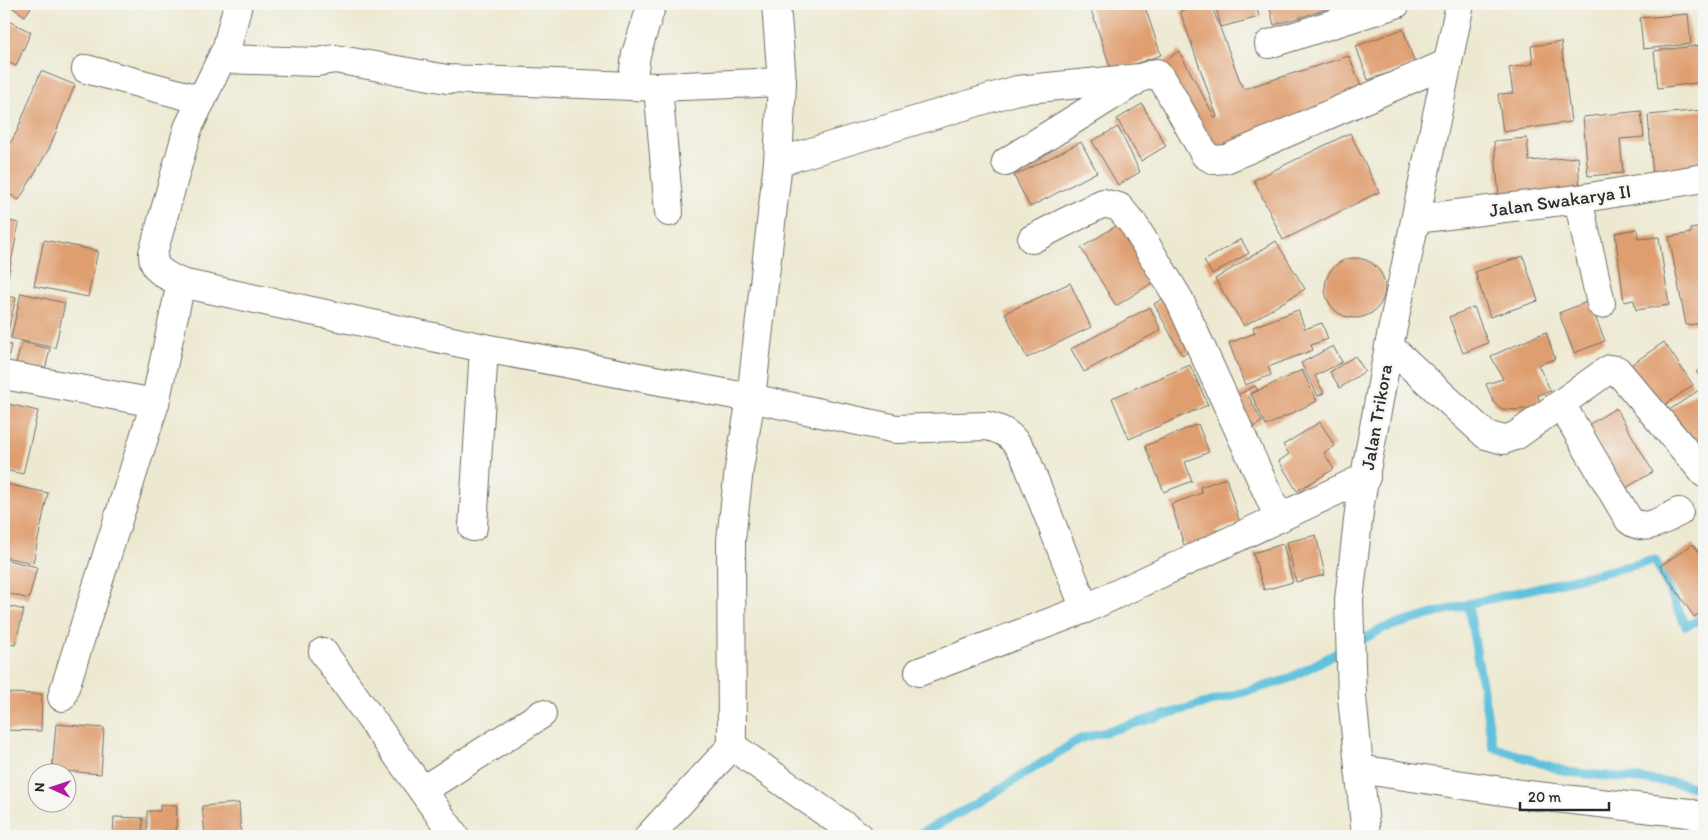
<svg xmlns="http://www.w3.org/2000/svg" width="1708" height="840" font-family="Itim,sans-serif">
  <rect width="100%" height="100%" fill="#f6f6f2"/>
  <filter id="ink" filterUnits="userSpaceOnUse"><feTurbulence type="fractalNoise" baseFrequency=".02" numOctaves="2"/><feDisplacementMap in="SourceGraphic" scale="10" xChannelSelector="R" yChannelSelector="G"/><feConvolveMatrix kernelMatrix="1 2 1 2 8 2 1 2 1" color-interpolation-filters="sRGB"/></filter>
  <filter id="wash" filterUnits="userSpaceOnUse"><feTurbulence type="fractalNoise" baseFrequency=".0096" numOctaves="4" result="noise"/><feDisplacementMap in="SourceGraphic" scale="20" xChannelSelector="R" yChannelSelector="G"/><feGaussianBlur stdDeviation="1.12" result="paint"/><feColorMatrix in="noise" values="0 0 0 0 0 0 0 0 0 0 0 0 0 0 0 0 0 1.4 0 .05"/><feComposite in="paint" operator="in"/></filter>
  <g filter="url(#wash)">
    <rect width="100%" height="100%" fill="#ede9d1"/>
    <g fill="none" stroke-linecap="round" stroke-linejoin="round">
      <!-- stream -->
      <g stroke="#5fc1dd" stroke-width="9">
        <polyline points="1468,604 1655,560 1686,626 1704,618"/>
        <polyline points="915,836 973,806 1080,739 1286,680 1384,628 1468,604 1493,747 1567,772 1679,783 1704,790"/>
      </g>
    </g>
    <g id="blocks">
      <!-- building -->
      <g fill="#df9e6f">
        <polygon points="7,4 33,4 25,16"/>
        <polygon points="1089,4 1144,4 1161,55 1112,72"/>
        <polygon points="1205,4 1211,4 1243,89 1349,56 1364,94 1217,156 1164,62 1179,51 1215,118 1217,117 1180,11"/>
        <polygon points="1215,4 1256,4 1259,17 1221,27"/>
        <polygon points="1269,4 1344,4 1274,25"/>
        <polygon points="1688,14 1691,44 1643,49 1640,18"/>
        <polygon points="4,19 31,32 16,66 4,61"/>
        <polygon points="1403,29 1415,64 1368,80 1356,46"/>
        <polygon points="1561,42 1571,122 1503,132 1498,94 1513,93 1509,68 1533,64 1531,46"/>
        <polygon points="1702,45 1704,82 1658,88 1654,51"/>
        <polygon points="41,71 75,85 49,149 19,200 4,191 4,154 17,131"/>
        <polygon points="1142,104 1166,146 1141,161 1117,119"/>
        <polygon points="1704,110 1704,173 1653,177 1648,115"/>
        <polygon points="1641,111 1644,137 1620,139 1623,173 1588,176 1583,117"/>
        <polygon points="1118,127 1140,172 1118,185 1092,141"/>
        <polygon points="1350,133 1379,192 1283,240 1254,180"/>
        <polygon points="1527,138 1529,161 1578,157 1580,191 1499,197 1494,141"/>
        <polygon points="1081,142 1097,172 1030,207 1014,176"/>
        <polygon points="4,220 19,223 7,282 4,282"/>
        <polygon points="1122,222 1157,280 1116,306 1081,248"/>
        <polygon points="1704,227 1704,323 1686,325 1669,237 1691,233 1690,229"/>
        <polygon points="1637,229 1638,239 1659,237 1669,305 1636,310 1634,300 1624,302 1615,233"/>
        <polygon points="1241,239 1249,253 1212,274 1204,261"/>
        <polygon points="44,240 98,251 88,297 34,286"/>
        <polygon points="1276,241 1305,289 1244,326 1215,279"/>
        <polygon points="1523,256 1538,301 1490,317 1475,272"/>
        <circle cx="1355" cy="288" r="30"/>
        <polygon points="1070,283 1091,327 1027,358 1005,313"/>
        <polygon points="21,293 65,303 55,348 11,338"/>
        <polygon points="4,295 16,298 6,339 4,338"/>
        <polygon points="1167,296 1196,348 1182,355 1154,304"/>
        <polygon points="1589,301 1605,341 1574,353 1559,313"/>
        <polygon points="1150,307 1161,330 1084,372 1071,349"/>
        <polygon points="1474,307 1488,343 1463,353 1449,317"/>
        <polygon points="1298,310 1305,329 1322,323 1328,339 1311,345 1313,350 1268,367 1271,375 1245,385 1229,343 1255,333 1253,327"/>
        <polygon points="1546,332 1555,359 1538,365 1551,391 1538,395 1541,407 1515,410 1502,409 1494,403 1486,384 1503,379 1491,356"/>
        <polygon points="22,342 50,349 43,378 14,370"/>
        <polygon points="1664,342 1693,385 1659,409 1629,366"/>
        <polygon points="4,343 11,345 5,372 4,372"/>
        <polygon points="1333,346 1342,362 1315,376 1324,393 1318,396 1301,363"/>
        <polygon points="1355,356 1365,371 1340,388 1330,372"/>
        <polygon points="1190,365 1208,405 1129,439 1112,398"/>
        <polygon points="1704,365 1704,382 1696,372"/>
        <polygon points="1302,370 1317,401 1266,426 1251,394"/>
        <polygon points="1255,386 1258,390 1248,395 1262,422 1243,432 1228,400"/>
        <polygon points="1702,388 1704,392 1704,455 1662,415"/>
        <polygon points="4,403 38,411 23,474 4,470"/>
        <polygon points="1616,408 1653,472 1624,489 1588,425"/>
        <polygon points="1320,422 1335,446 1324,453 1334,469 1297,491 1279,461 1289,454 1283,445"/>
        <polygon points="1198,424 1209,452 1185,462 1192,481 1164,492 1145,446"/>
        <polygon points="1226,478 1240,523 1215,531 1218,541 1186,551 1171,504 1202,493 1200,487"/>
        <polygon points="6,484 48,493 33,563 4,557 4,495"/>
        <polygon points="1316,535 1325,575 1296,582 1287,542"/>
        <polygon points="1283,544 1293,582 1264,590 1253,553"/>
        <polygon points="1693,544 1704,561 1704,611 1694,617 1660,566"/>
        <polygon points="4,559 37,567 29,599 4,592"/>
        <polygon points="4,605 24,610 15,645 4,642"/>
        <polygon points="4,693 42,694 41,731 4,730"/>
        <polygon points="56,724 104,728 101,774 52,770"/>
        <polygon points="239,803 241,836 205,836 202,806"/>
        <polygon points="160,805 177,805 176,834 147,833 147,811 160,811"/>
        <polygon points="114,817 143,818 142,836 113,836"/>
      </g>
    </g>
  </g>
  <g filter="url(#ink)">
    <use href="#blocks" fill-opacity="0" stroke="#6f6e65" stroke-width="1"/>
    <g fill="none" stroke-linecap="round" stroke-linejoin="round">
      <defs>
        <g id="minor">
          <polyline points="652,4 636,54 632,86 658,87 782,82"/>
          <polyline points="776,4 782,82 778,162 751,398 739,469 731,540 732,746 859,836"/>
          <polyline points="1269,44 1396,4"/>
          <polyline points="222,59 317,62 335,59 447,79 632,86"/>
          <polyline points="86,69 202,100"/>
          <polyline points="658,87 669,212"/>
          <polyline points="778,162 1017,90 1140,78 1156,73 1163,80 1205,155 1214,160 1226,159 1448,63"/>
          <polyline points="1006,162 1134,82"/>
          <polyline points="1578,199 1601,304"/>
          <polyline points="1416,219 1578,199 1704,178"/>
          <polyline points="1032,239 1103,203 1119,207 1134,225 1179,299 1279,518"/>
          <path d="M181 283C166 275 152 271 153 253L188 128 227 47 238 4"/>
          <polyline points="1389,346 1486,435 1504,440 1517,435 1605,372 1610,369 1617,370 1704,473"/>
          <path d="M4 375 155 403 181 283 484 348 751 398 896 429 987 426C1006 430 1013 437 1024 454L1085 609 1366 477"/>
          <path d="M1561 404 1629 520C1645 533 1662 520 1679 512"/>
          <polyline points="473,527 484,348"/>
          <polyline points="323,652 455,836"/>
          <polyline points="919,672 1085,609"/>
          <polyline points="62,697 155,403"/>
          <polyline points="1359,769 1528,795 1689,813 1704,818"/>
          <polyline points="423,790 542,714"/>
          <polyline points="649,836 732,746"/>
          <polyline points="1366,836 1352,697 1349,600 1360,503 1389,346 1460,4"/>
        </g>
      </defs>
      <!-- minor casing -->
      <use href="#minor" stroke="#6f6e65" stroke-width="30"/>
      <!-- minor -->
      <use href="#minor" stroke="#fff" stroke-width="28"/>
    </g>
  </g>
  <g text-anchor="middle" stroke-width="5" stroke-linejoin="round" paint-order="stroke">
    <!-- street labels -->
    <g font-size="19" fill="#2b2b2b" stroke="#f6f6f2">
      <text transform="translate(1560 200) rotate(-8)" y="7">Jalan Swakarya II</text>
      <text transform="translate(1376 417) rotate(-80)" y="7">Jalan Trikora</text>
    </g>
  </g>
  <!-- margin -->
  <rect width="1708" height="840" fill="none" stroke="#f6f6f2" stroke-width="20"/>
  <!-- north arrow -->
  <g transform="translate(52 788) rotate(273)"><circle r="24" fill="#f6f6f2" stroke="#a5a5a2"/>
  <path d="M0-4L9 19L0 12L-9 19Z" fill="#b5179e"/>
  <text y="-8" font-size="14" font-weight="bold" text-anchor="middle" fill="#2b2b2b">N</text>
  </g>
  <!-- scale -->
  <path d="M1520 802v8h89v-8" fill="none" stroke="#2b2b2b" stroke-width="2.5"/>
  <text x="1528" y="802" font-size="15" fill="#2b2b2b" stroke="#f6f6f2" stroke-width="4" paint-order="stroke">20 m</text>
</svg>
